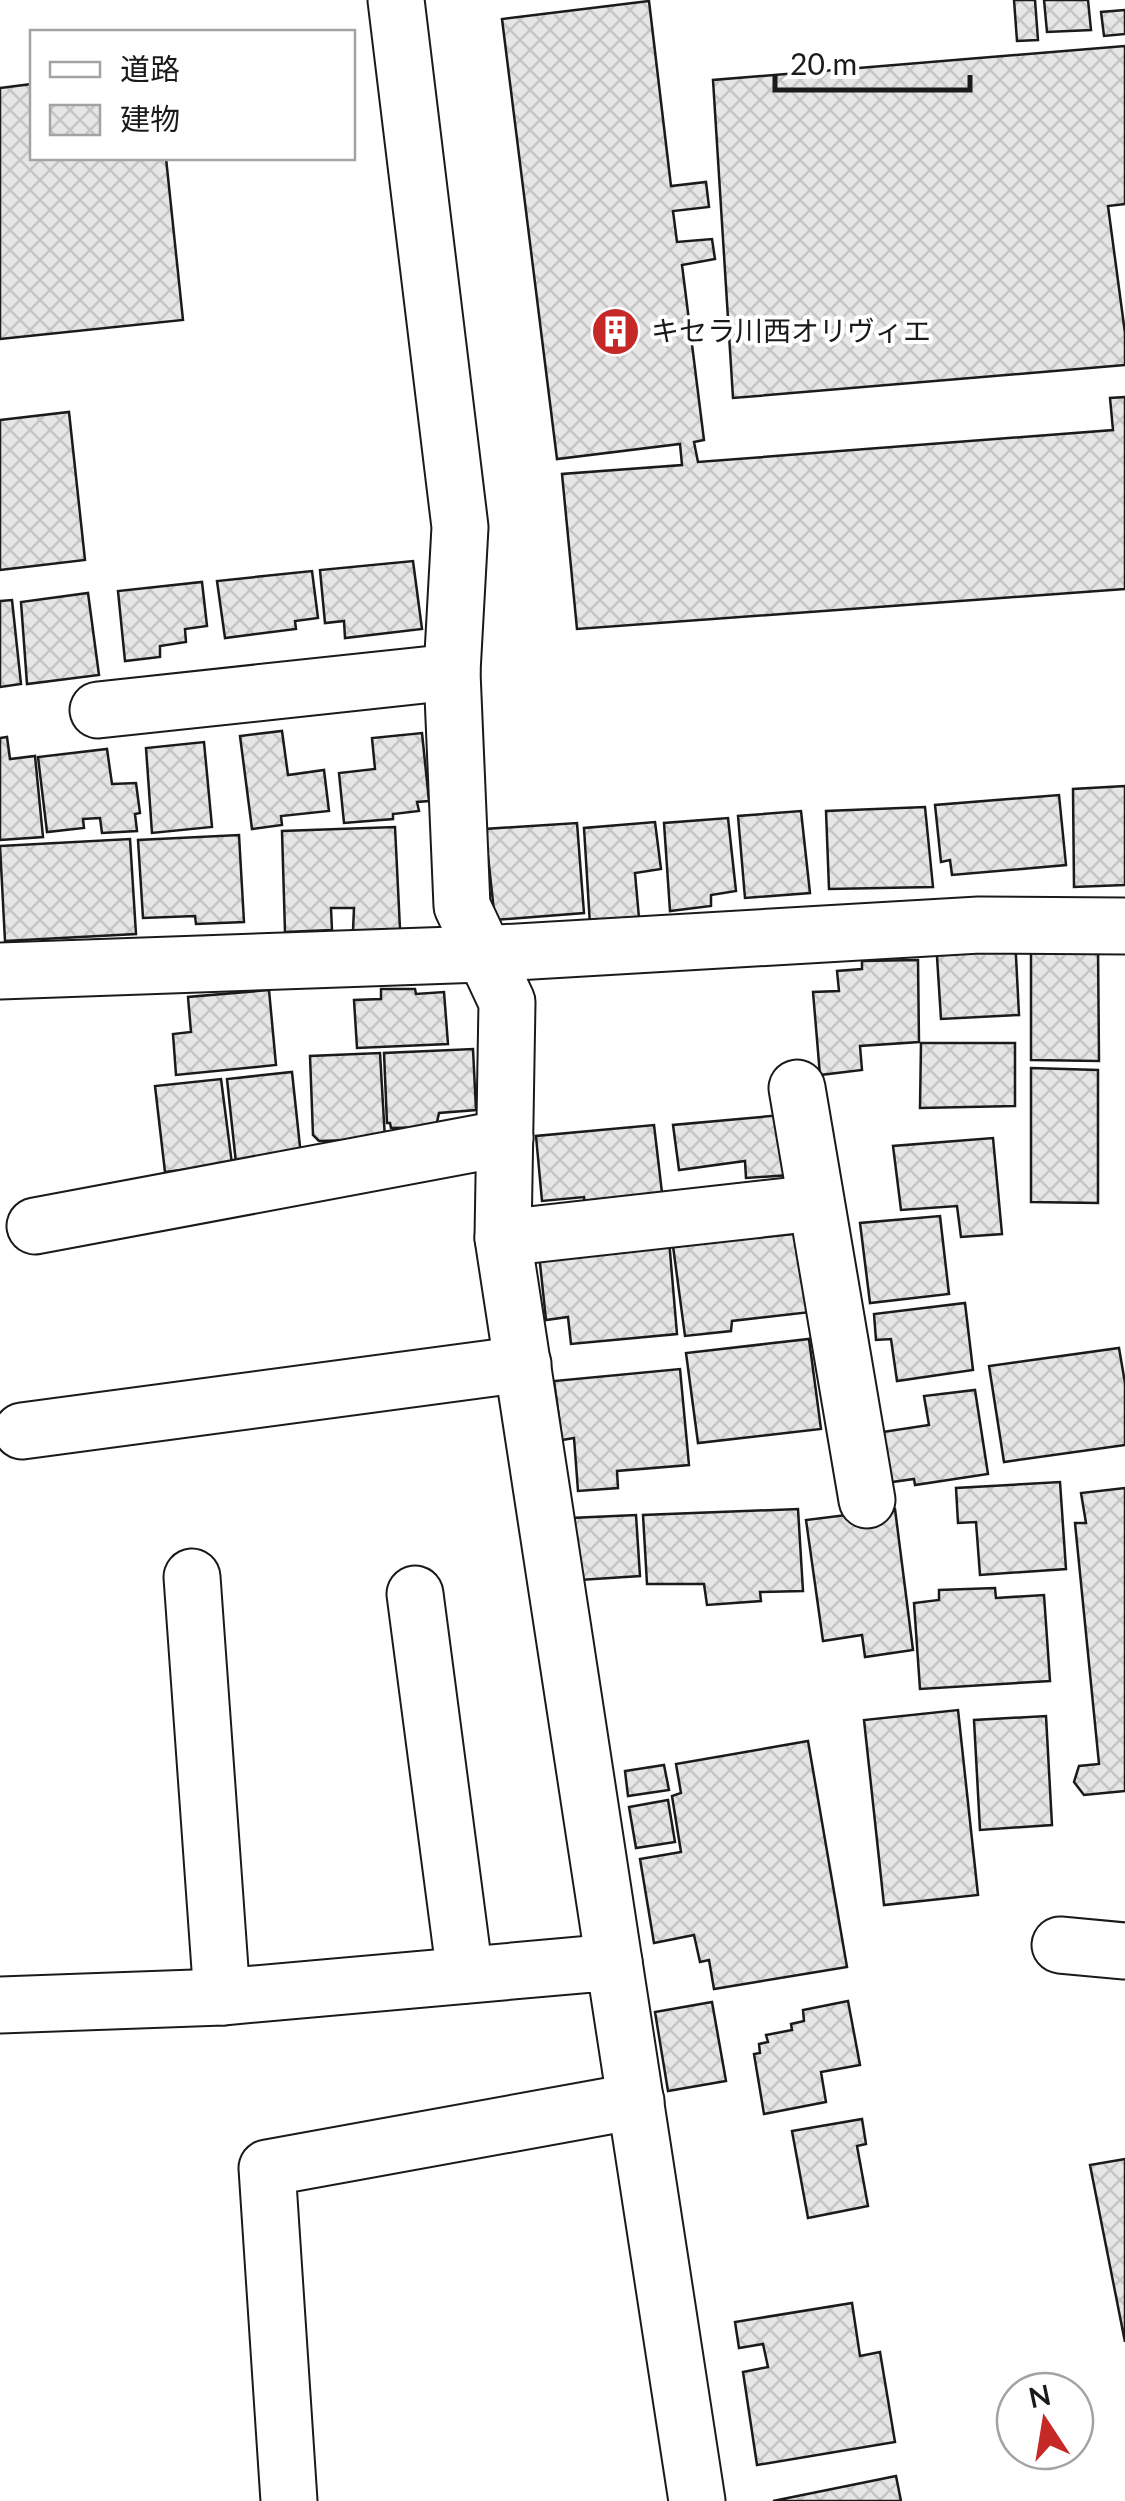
<svg xmlns="http://www.w3.org/2000/svg" width="1125" height="2501" font-family="Lato,'Noto Sans JP',sans-serif">
  <defs>
    <pattern id="building-cross-hatch" width="8" height="8" patternUnits="userSpaceOnUse" patternTransform="scale(2.5)"><rect width="8" height="8" fill="#e6e6e6"/><path d="M0 0l8 8M0 8l8-8" fill="none" stroke="#c5c5c5"/></pattern>
  </defs>
  <rect width="100%" height="100%" fill="#fff"/>
  <!-- building -->
  <g fill="url(#building-cross-hatch)" stroke="#1a1a1a" stroke-width="2.5">
    <polygon points="1014,0 1035,0 1038,40 1017,41"/>
    <polygon points="1044,0 1088,0 1091,30 1047,32"/>
    <polygon points="649,1 671,186 706,182 709,207 673,211 677,242 712,239 715,259 682,265 704,440 694,442 698,462 1113,430 1110,398 1125,397 1125,589 577,629 562,474 682,465 680,444 557,459 502,19"/>
    <polygon points="1125,10 1125,34 1104,36 1101,12"/>
    <polygon points="1125,46 1125,204 1108,206 1125,333 1125,365 733,398 713,80"/>
    <polygon points="32,84 32,158 166,158 183,320 0,339 0,88"/>
    <polygon points="69,412 85,560 0,570 0,420"/>
    <polygon points="413,561 422,629 345,638 344,621 325,623 320,570"/>
    <polygon points="312,571 318,618 295,621 296,629 225,638 217,581"/>
    <polygon points="202,582 207,626 185,629 186,642 160,646 160,657 125,661 118,591"/>
    <polygon points="88,593 99,675 27,684 21,602"/>
    <polygon points="12,600 21,684 0,687 0,601"/>
    <polygon points="282,731 288,775 324,770 329,811 281,816 282,825 252,829 240,736"/>
    <polygon points="422,733 429,801 417,802 419,811 393,814 393,819 344,823 339,773 375,769 372,738"/>
    <polygon points="7,737 10,759 35,756 43,837 0,840 0,738"/>
    <polygon points="204,742 212,827 152,833 146,748"/>
    <polygon points="107,749 112,784 136,783 140,813 135,814 137,831 102,833 100,818 83,819 84,828 47,832 38,757"/>
    <polygon points="1125,786 1125,885 1074,887 1073,789"/>
    <polygon points="1059,795 1066,865 952,875 950,860 941,862 935,805"/>
    <polygon points="925,807 933,887 829,889 826,811"/>
    <polygon points="801,811 810,893 745,898 738,816"/>
    <polygon points="728,818 736,891 711,895 711,906 670,911 664,823"/>
    <polygon points="655,822 661,869 635,873 639,918 590,925 584,828"/>
    <polygon points="577,823 584,913 495,920 485,829"/>
    <polygon points="395,827 400,929 353,931 354,908 331,908 332,930 285,932 282,831"/>
    <polygon points="239,835 244,922 196,924 195,916 143,918 138,840"/>
    <polygon points="130,839 136,934 5,941 0,846"/>
    <polygon points="1015,937 1019,1015 941,1019 936,941"/>
    <polygon points="1031,944 1098,945 1099,1061 1031,1060"/>
    <polygon points="918,960 919,1042 860,1046 862,1070 820,1075 813,992 839,991 837,971 862,969 862,961"/>
    <polygon points="381,989 415,989 416,994 444,992 448,1044 357,1048 354,1000 381,999"/>
    <polygon points="269,990 276,1065 176,1075 173,1034 191,1032 188,997"/>
    <polygon points="921,1043 1015,1043 1015,1106 920,1108"/>
    <polygon points="473,1049 476,1110 439,1113 436,1127 391,1128 390,1123 387,1123 384,1053"/>
    <polygon points="380,1053 385,1139 319,1141 313,1135 310,1056"/>
    <polygon points="1031,1068 1098,1070 1098,1203 1031,1202"/>
    <polygon points="292,1072 301,1156 236,1163 227,1079"/>
    <polygon points="221,1079 232,1164 165,1172 155,1086"/>
    <polygon points="782,1115 789,1175 746,1178 745,1161 679,1170 673,1125"/>
    <polygon points="654,1125 663,1201 585,1207 584,1197 542,1201 536,1136"/>
    <polygon points="993,1138 1002,1234 961,1237 957,1206 901,1210 893,1146"/>
    <polygon points="940,1216 949,1294 870,1303 860,1223"/>
    <polygon points="801,1233 811,1312 732,1321 731,1331 685,1336 673,1246"/>
    <polygon points="669,1240 677,1334 571,1344 568,1317 546,1320 539,1254"/>
    <polygon points="965,1303 973,1370 897,1381 891,1339 876,1340 874,1314"/>
    <polygon points="809,1339 821,1429 698,1443 686,1353"/>
    <polygon points="1119,1348 1125,1383 1125,1445 1004,1462 989,1366"/>
    <polygon points="680,1369 689,1465 617,1471 618,1488 578,1491 574,1438 562,1440 554,1381"/>
    <polygon points="975,1390 988,1474 915,1485 914,1479 885,1483 876,1433 929,1425 924,1396"/>
    <polygon points="1060,1482 1066,1569 980,1575 976,1522 958,1523 956,1488"/>
    <polygon points="1125,1488 1125,1791 1084,1795 1074,1782 1079,1766 1099,1764 1075,1523 1086,1523 1081,1493"/>
    <polygon points="798,1509 803,1591 760,1592 761,1601 707,1605 704,1584 647,1584 643,1515"/>
    <polygon points="895,1509 913,1650 865,1657 862,1635 823,1641 806,1520"/>
    <polygon points="636,1515 640,1576 580,1580 571,1518"/>
    <polygon points="995,1588 996,1598 1044,1595 1050,1681 920,1689 914,1603 939,1600 939,1590"/>
    <polygon points="958,1710 978,1895 884,1905 864,1720"/>
    <polygon points="1046,1716 1052,1825 980,1830 974,1720"/>
    <polygon points="808,1741 847,1967 714,1989 709,1960 700,1962 694,1935 654,1943 640,1859 681,1852 672,1796 681,1793 676,1764"/>
    <polygon points="664,1765 669,1790 628,1796 625,1771"/>
    <polygon points="668,1800 675,1842 636,1848 629,1807"/>
    <polygon points="848,2001 860,2065 821,2072 826,2102 764,2114 754,2054 760,2053 759,2044 768,2042 766,2035 792,2030 791,2024 804,2021 803,2010"/>
    <polygon points="712,2002 726,2081 668,2091 655,2012"/>
    <polygon points="862,2119 866,2144 857,2146 868,2206 808,2218 792,2131"/>
    <polygon points="1125,2159 1125,2342 1090,2165"/>
    <polygon points="852,2303 860,2356 880,2352 895,2442 757,2465 743,2372 768,2367 763,2344 739,2348 735,2322"/>
    <polygon points="896,2476 901,2501 773,2501"/>
  </g>
  <g fill="none" stroke-linecap="round" stroke-linejoin="round">
    <defs>
      <g id="minor">
        <polyline points="396,0 460,527 452,672 462,906 507,1002 503,1238 614,1962"/>
        <polyline points="98,710 452,672"/>
        <polyline points="0,971 482,954 979,925 1125,926"/>
        <polyline points="797,1088 867,1500"/>
        <polyline points="35,1226 505,1138"/>
        <polyline points="503,1238 815,1203"/>
        <polyline points="22,1431 523,1364"/>
        <polyline points="192,1577 222,1997"/>
        <polyline points="415,1594 465,1975"/>
        <polyline points="1060,1945 1125,1951"/>
        <polyline points="0,2005 222,1997 614,1962 697,2501"/>
        <polyline points="289,2501 267,2168 636,2101"/>
      </g>
    </defs>
    <!-- minor casing -->
    <use href="#minor" stroke="#1a1a1a" stroke-width="59"/>
    <!-- minor -->
    <use href="#minor" stroke="#fff" stroke-width="55"/>
  </g>
  <!-- icons -->
  <defs>
    <symbol id="building-disc" viewBox="-11 -11 22 22"><circle r="9.5" fill="#c62828" stroke="#fff"/><path d="M-4-6H4V6H1V3H-1V6H-4ZM-2.5-4.3h1.7v1.8h-1.7ZM.8-4.3h1.7v1.8H.8ZM-2.5-1h1.7V.8h-1.7ZM.8-1h1.7V.8H.8Z" fill="#fff"/></symbol>
  </defs>
  <g fill-rule="evenodd">
    <use href="#building-disc" x="588" y="304" width="55" height="55"/>
  </g>
  <g text-anchor="middle" stroke-width="8" stroke-linejoin="round" paint-order="stroke">
    <!-- poi labels -->
    <g font-size="28" fill="#1a1a1a" stroke="#fff" text-anchor="start">
      <text x="651" y="341">キセラ川西オリヴィエ</text>
    </g>
  </g>
  <!-- legend -->
  <rect x="30" y="30" width="325" height="130" fill="#ffffff" stroke="#a3a3a3" stroke-width="2.5"/>
  <rect x="50" y="62" width="50" height="15" fill="#ffffff" stroke="#a3a3a3" stroke-width="2.5"/>
  <text x="120" y="80" font-size="30" fill="#1a1a1a">道路</text>
  <rect x="50" y="105" width="50" height="30" fill="url(#building-cross-hatch)" stroke="#a3a3a3" stroke-width="2.5"/>
  <text x="120" y="130" font-size="30" fill="#1a1a1a">建物</text>
  <!-- north arrow -->
  <g transform="translate(1045 2421) rotate(348)"><circle r="48" fill="#ffffff" stroke="#a3a3a3" stroke-width="2.5"/>
  <path d="M0-8L18 38L0 25L-18 38Z" fill="#c62828"/>
  <text y="-15" font-size="28" font-weight="bold" text-anchor="middle" fill="#1a1a1a">N</text>
  </g>
  <!-- scale -->
  <path d="M775 75v15h195v-15" fill="none" stroke="#1a1a1a" stroke-width="5"/>
  <text x="790" y="75" font-size="30" fill="#1a1a1a" stroke="#ffffff" stroke-width="8" paint-order="stroke">20 m</text>
</svg>
